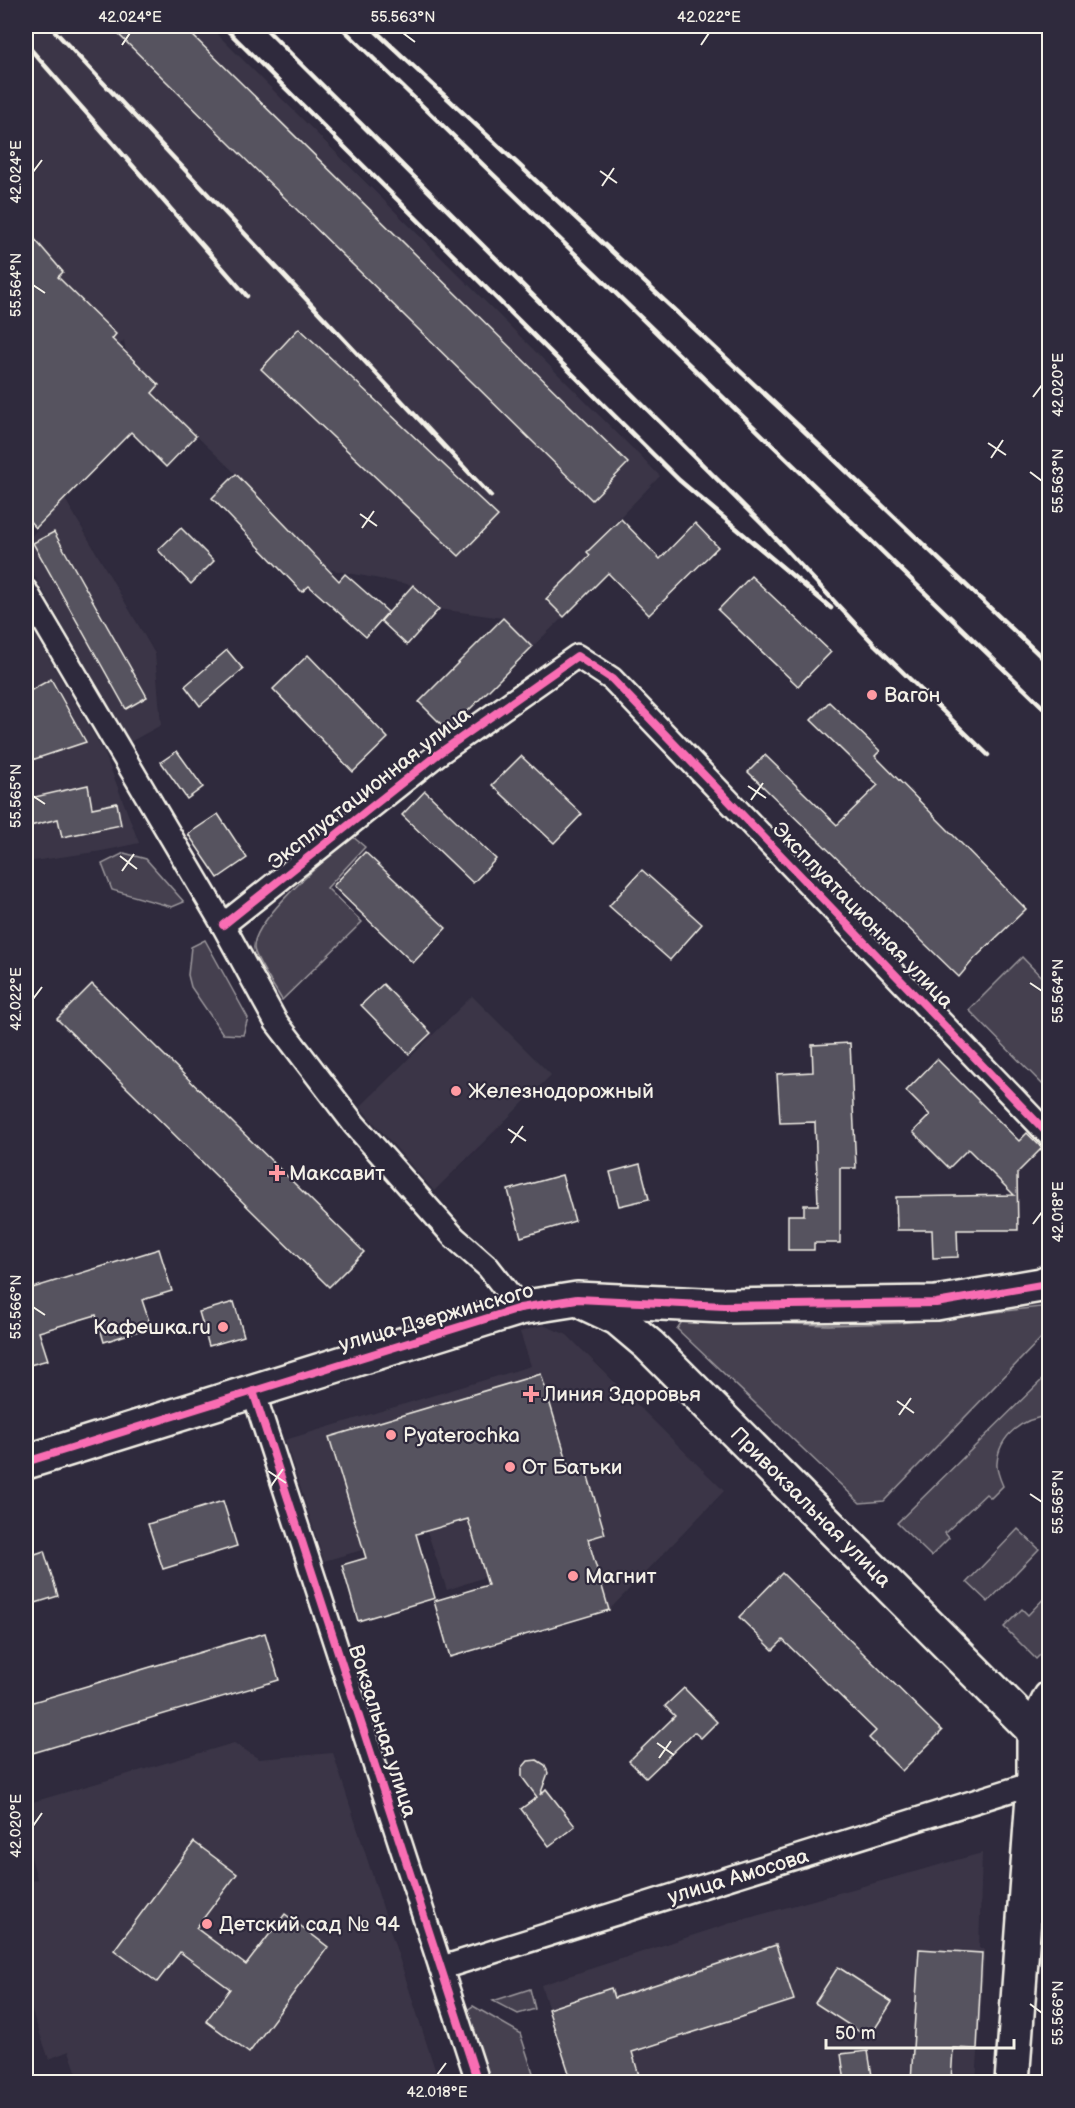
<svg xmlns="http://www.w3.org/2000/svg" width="1075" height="2108" font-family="'Balsamiq Sans',sans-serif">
  <rect width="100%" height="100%" fill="#2f2a3d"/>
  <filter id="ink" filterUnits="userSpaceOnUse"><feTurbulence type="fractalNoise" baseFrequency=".0167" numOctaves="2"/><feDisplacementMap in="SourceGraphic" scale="12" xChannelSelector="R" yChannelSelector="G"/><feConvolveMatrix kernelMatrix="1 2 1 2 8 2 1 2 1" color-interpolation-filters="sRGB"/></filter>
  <g filter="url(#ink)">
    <!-- built -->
    <g fill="#3b3647">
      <polygon points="26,26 209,26 660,476 587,551 590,555 571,573 584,586 579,592 584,597 532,647 503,618 439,609 412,585 327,569 236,474 152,393 159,385 126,352 124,340 26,446"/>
      <polygon points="65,499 155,654 161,725 128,743 26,560 26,542"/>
      <polygon points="26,619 105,754 139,843 102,851 26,862"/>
      <polygon points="472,996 551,1075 434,1191 360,1107"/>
      <polygon points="543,1325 567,1335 724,1491 609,1610 510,1579 488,1585 485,1577 447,1590 427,1531 324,1561 285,1440 531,1366 520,1332"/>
      <polygon points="234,1743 259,1759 333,1753 439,2082 80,2082 69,2051 49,2059 26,1995 26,1884 37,1879 26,1838 26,1804"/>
      <polygon points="982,1853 979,1948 985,1949 976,2082 572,2082 541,1985 731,1923"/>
    </g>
    <!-- green -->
    <g fill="#454050" stroke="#9c989c" stroke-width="1.5">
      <path d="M352 836 365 847 327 888 362 922 282 1000C277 991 254 957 254 948 252 919 330 856 352 836Z"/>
      <polygon points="124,853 146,859 184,902 172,907 112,890 102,864"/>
      <polygon points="205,940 248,1018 243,1035 223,1034 191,987 188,975 191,947"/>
      <polygon points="1022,957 1049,985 1049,1078 1043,1085 969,1010"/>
      <polygon points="1049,1306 1049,1330 884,1501 860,1503 677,1329 683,1320 828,1325 899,1323"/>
      <path d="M1049 1373V1416C1023 1418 999 1435 997 1463 996 1470 1000 1479 1003 1486L991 1498 986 1494 945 1533 949 1538 931 1556 897 1523Z"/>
      <polygon points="1018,1529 1039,1549 988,1602 967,1582"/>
      <polygon points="1049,1593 1049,1646 1036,1659 1004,1627 1022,1609 1028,1615"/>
      <polygon points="530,1989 535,2009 518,2014 493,2001"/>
      <polygon points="473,2006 520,2033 536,2082 489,2082 466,2011"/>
    </g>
    <!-- building -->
    <g fill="#56525f" stroke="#f4f1e8" stroke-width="1.5">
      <polygon points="110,26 183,26 628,463 592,500"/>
      <polygon points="26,229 63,272 58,277 116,334 112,339 159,385 152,393 196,436 166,467 131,432 36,528 26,517"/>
      <polygon points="299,328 498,516 459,556 261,369"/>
      <polygon points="236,474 339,581 345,574 388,612 366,637 309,586 302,592 212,498"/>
      <polygon points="621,519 660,559 695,523 718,547 649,615 608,573 564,617 546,599 590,555 587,552"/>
      <polygon points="181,528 214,561 191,584 158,550"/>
      <polygon points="54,532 147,697 126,709 33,543"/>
      <polygon points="751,576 831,652 798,686 718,610"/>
      <polygon points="413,585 439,609 407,645 381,621"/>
      <polygon points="503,618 532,647 448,731 419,702"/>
      <polygon points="227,650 243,669 200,706 185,686"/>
      <polygon points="308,655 388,738 353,772 273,689"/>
      <polygon points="51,679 86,742 26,762 26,693"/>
      <polygon points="829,702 880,751 875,756 1026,909 974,959 959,977 748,772 765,755 837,825 878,785 811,720"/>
      <polygon points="177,751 203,787 187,799 161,762"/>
      <polygon points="521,756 582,814 554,843 492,785"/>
      <polygon points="88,785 92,808 117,803 121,825 62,837 58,819 26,827 26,799"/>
      <polygon points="425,791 496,859 473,883 402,815"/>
      <polygon points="218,814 247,858 218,878 188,834"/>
      <polygon points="365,852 446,928 413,963 333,886"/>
      <polygon points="642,870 702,924 670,960 609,906"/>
      <polygon points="92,984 364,1252 329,1287 57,1019"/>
      <polygon points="383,984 431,1033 409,1054 361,1005"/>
      <polygon points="850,1043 856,1168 840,1168 840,1243 814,1243 814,1250 788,1250 788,1215 804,1215 804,1205 818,1205 815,1122 780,1123 777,1074 813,1072 812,1045"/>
      <polygon points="937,1059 1019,1141 1027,1133 1042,1148 1017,1173 1018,1230 957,1230 958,1257 933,1258 932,1230 897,1230 896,1197 1014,1195 968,1149 949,1168 913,1132 930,1115 906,1091"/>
      <polygon points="640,1164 649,1199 619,1206 610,1172"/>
      <polygon points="562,1175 575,1221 521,1237 508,1190"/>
      <polygon points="159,1249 172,1291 142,1300 151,1327 104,1342 96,1315 39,1332 48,1360 26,1366 26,1290"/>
      <polygon points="234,1302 244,1336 209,1346 199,1312"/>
      <polygon points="541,1374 569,1467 584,1463 605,1534 588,1539 609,1610 450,1657 434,1601 488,1585 468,1519 416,1534 435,1598 358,1621 342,1565 366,1558 329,1437"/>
      <polygon points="223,1501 237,1546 163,1569 148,1524"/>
      <polygon points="44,1551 58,1596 26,1606 26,1557"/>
      <polygon points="782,1573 942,1731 902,1771 869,1738 876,1731 783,1640 773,1650 739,1617"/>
      <polygon points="265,1633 279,1680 26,1755 26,1704"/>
      <polygon points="684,1688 717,1722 701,1738 694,1732 646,1778 629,1761 675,1716 665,1706"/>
      <polygon points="537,1760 545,1765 548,1773 540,1795 546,1789 575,1826 549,1846 521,1809 537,1797 522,1777 522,1768 528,1761"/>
      <polygon points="194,1842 237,1874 196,1928 246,1965 285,1914 328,1947 249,2053 206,2021 230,1989 180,1952 157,1982 114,1950"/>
      <polygon points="776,1945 794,2000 632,2052 641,2082 572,2082 548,2009 611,1988 614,1998"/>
      <polygon points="919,1949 982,1953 977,2049 953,2048 951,2082 911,2082"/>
      <polygon points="838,1967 892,2002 869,2038 815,2003"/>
      <polygon points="868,2051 873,2082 845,2082 841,2054"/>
    </g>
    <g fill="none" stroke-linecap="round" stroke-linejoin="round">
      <defs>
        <g id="street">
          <polyline points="26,591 223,925 276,1022 354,1124 454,1237 488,1267 520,1308"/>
          <polyline points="223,925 438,754 577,656 612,679 1050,1136"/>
          <polyline points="253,1391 478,2082"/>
          <polyline points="441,1968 1034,1783"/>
        </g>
        <g id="secondary">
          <polyline points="585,1303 617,1318 649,1345 1034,1731"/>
          <polyline points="26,1462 520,1308 577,1299 724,1306 936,1303 1041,1285 1050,1281"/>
          <polyline points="1012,2082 1034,1783 1034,1731 1050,1698"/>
        </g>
      </defs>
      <!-- street casing -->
      <use href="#street" stroke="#f4f1e8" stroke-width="27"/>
      <!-- secondary casing -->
      <use href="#secondary" stroke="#f4f1e8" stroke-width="38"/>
      <!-- street -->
      <use href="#street" stroke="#2f2a3d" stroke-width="22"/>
      <!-- secondary -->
      <use href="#secondary" stroke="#2f2a3d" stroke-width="33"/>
      <!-- rail -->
      <g stroke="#f4f1e8" stroke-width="4.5">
        <polyline points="50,26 491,496"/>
        <polyline points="223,26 679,480 831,608"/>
        <polyline points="263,26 763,525 875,645 988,755"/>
        <polyline points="340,26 1050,714"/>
        <polyline points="370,26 801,428 1050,665"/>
        <polyline points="26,44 247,296"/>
      </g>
      <defs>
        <g id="cycleway">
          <polyline points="223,925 438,754 577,656 612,679 1050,1136"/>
          <polyline points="253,1391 478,2082"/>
          <polyline points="26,1462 520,1308 577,1299 724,1306 936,1303 1041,1285 1050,1281"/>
        </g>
      </defs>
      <!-- cycleway casing -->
      <use href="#cycleway" stroke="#2f2a3d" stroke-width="11"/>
      <!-- cycleway -->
      <use href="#cycleway" stroke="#f96db3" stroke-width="8"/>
    </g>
  </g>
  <!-- ticks -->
  <path fill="none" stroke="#f4f1e8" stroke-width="2" d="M403 33 415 42M122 45 130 33M701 45 709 33M600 171 617 183M33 172 42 160M602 186 614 168M33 285 45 293M1033 397 1042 385M988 443 1006 455M991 458 1003 440M1030 472 1042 481M360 514 377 526M362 528 374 511M748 786 766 798M33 796 45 804M751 800 763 783M120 856 137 869M122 871 134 854M1030 983 1042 991M33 999 42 987M508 1129 526 1141M511 1143 523 1126M1033 1224 1042 1212M33 1307 45 1315M897 1401 914 1413M899 1415 911 1398M268 1471 286 1483M271 1486 283 1469M1030 1494 1042 1502M657 1743 674 1755M659 1758 671 1741M33 1826 42 1813M1030 2004 1042 2013M437 2075 446 2063"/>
  <!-- markers -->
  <g fill="#ff9aa2" stroke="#2f2a3d" stroke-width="2">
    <circle cx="872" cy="695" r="6"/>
    <circle cx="456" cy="1091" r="6"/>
    <path d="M274 1164h6v6h6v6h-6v6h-6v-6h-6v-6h6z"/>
    <circle cx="223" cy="1327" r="6"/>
    <path d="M528 1385h6v6h6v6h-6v6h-6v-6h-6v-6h6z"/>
    <circle cx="391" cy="1435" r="6"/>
    <circle cx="510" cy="1467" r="6"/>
    <circle cx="573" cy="1576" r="6"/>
    <circle cx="207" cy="1924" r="6"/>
  </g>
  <g text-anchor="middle" stroke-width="4.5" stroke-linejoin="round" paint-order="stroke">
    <!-- poi labels -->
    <g font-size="21" fill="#f4f1e8" stroke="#2f2a3d" text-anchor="start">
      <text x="884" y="702">Вагон</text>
      <text x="468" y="1098">Железнодорожный</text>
      <text x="289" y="1180">Максавит</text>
      <text x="211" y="1334" text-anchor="end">Кафешка.ru</text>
      <text x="543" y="1401">Линия Здоровья</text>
      <text x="403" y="1442">Pyaterochka</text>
      <text x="522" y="1474">От Батьки</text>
      <text x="585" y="1583">Магнит</text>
      <text x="219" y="1931">Детский сад № 94</text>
    </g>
    <!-- street labels -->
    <g font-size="21" fill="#f4f1e8" stroke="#2f2a3d">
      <text transform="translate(369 788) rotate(-38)" y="7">Эксплуатационная улица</text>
      <text transform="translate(863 915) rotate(46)" y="7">Эксплуатационная улица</text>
      <text transform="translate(436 1317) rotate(-16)" y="7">улица Дзержинского</text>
      <text transform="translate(811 1507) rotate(45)" y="7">Привокзальная улица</text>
      <text transform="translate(383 1731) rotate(72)" y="7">Вокзальная улица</text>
      <text transform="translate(738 1876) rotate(-17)" y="7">улица Амосова</text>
    </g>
  </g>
  <!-- margin -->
  <rect width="1075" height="2108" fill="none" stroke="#2f2a3d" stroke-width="66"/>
  <!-- scale -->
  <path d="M826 2039v9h188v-9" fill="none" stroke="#f4f1e8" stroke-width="3"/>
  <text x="835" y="2039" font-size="18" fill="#f4f1e8" stroke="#2f2a3d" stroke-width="4.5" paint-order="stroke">50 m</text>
  <rect x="33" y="33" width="1009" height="2042" fill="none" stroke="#f4f1e8" stroke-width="2"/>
  <g font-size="15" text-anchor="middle" fill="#f4f1e8">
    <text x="130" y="22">42.024°E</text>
    <text x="403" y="22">55.563°N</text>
    <text x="709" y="22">42.022°E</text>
    <text transform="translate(16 172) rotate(-90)" y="5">42.024°E</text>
    <text transform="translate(16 285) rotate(-90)" y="5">55.564°N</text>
    <text transform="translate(1058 385) rotate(-90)" y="5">42.020°E</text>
    <text transform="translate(1058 481) rotate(-90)" y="5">55.563°N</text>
    <text transform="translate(16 796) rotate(-90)" y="5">55.565°N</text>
    <text transform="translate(1058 991) rotate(-90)" y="5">55.564°N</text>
    <text transform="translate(16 999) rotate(-90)" y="5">42.022°E</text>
    <text transform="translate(1058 1212) rotate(-90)" y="5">42.018°E</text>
    <text transform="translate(16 1307) rotate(-90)" y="5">55.566°N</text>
    <text transform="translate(1058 1502) rotate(-90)" y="5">55.565°N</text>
    <text transform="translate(16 1826) rotate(-90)" y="5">42.020°E</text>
    <text transform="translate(1058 2013) rotate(-90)" y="5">55.566°N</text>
    <text x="437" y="2097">42.018°E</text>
  </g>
</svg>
